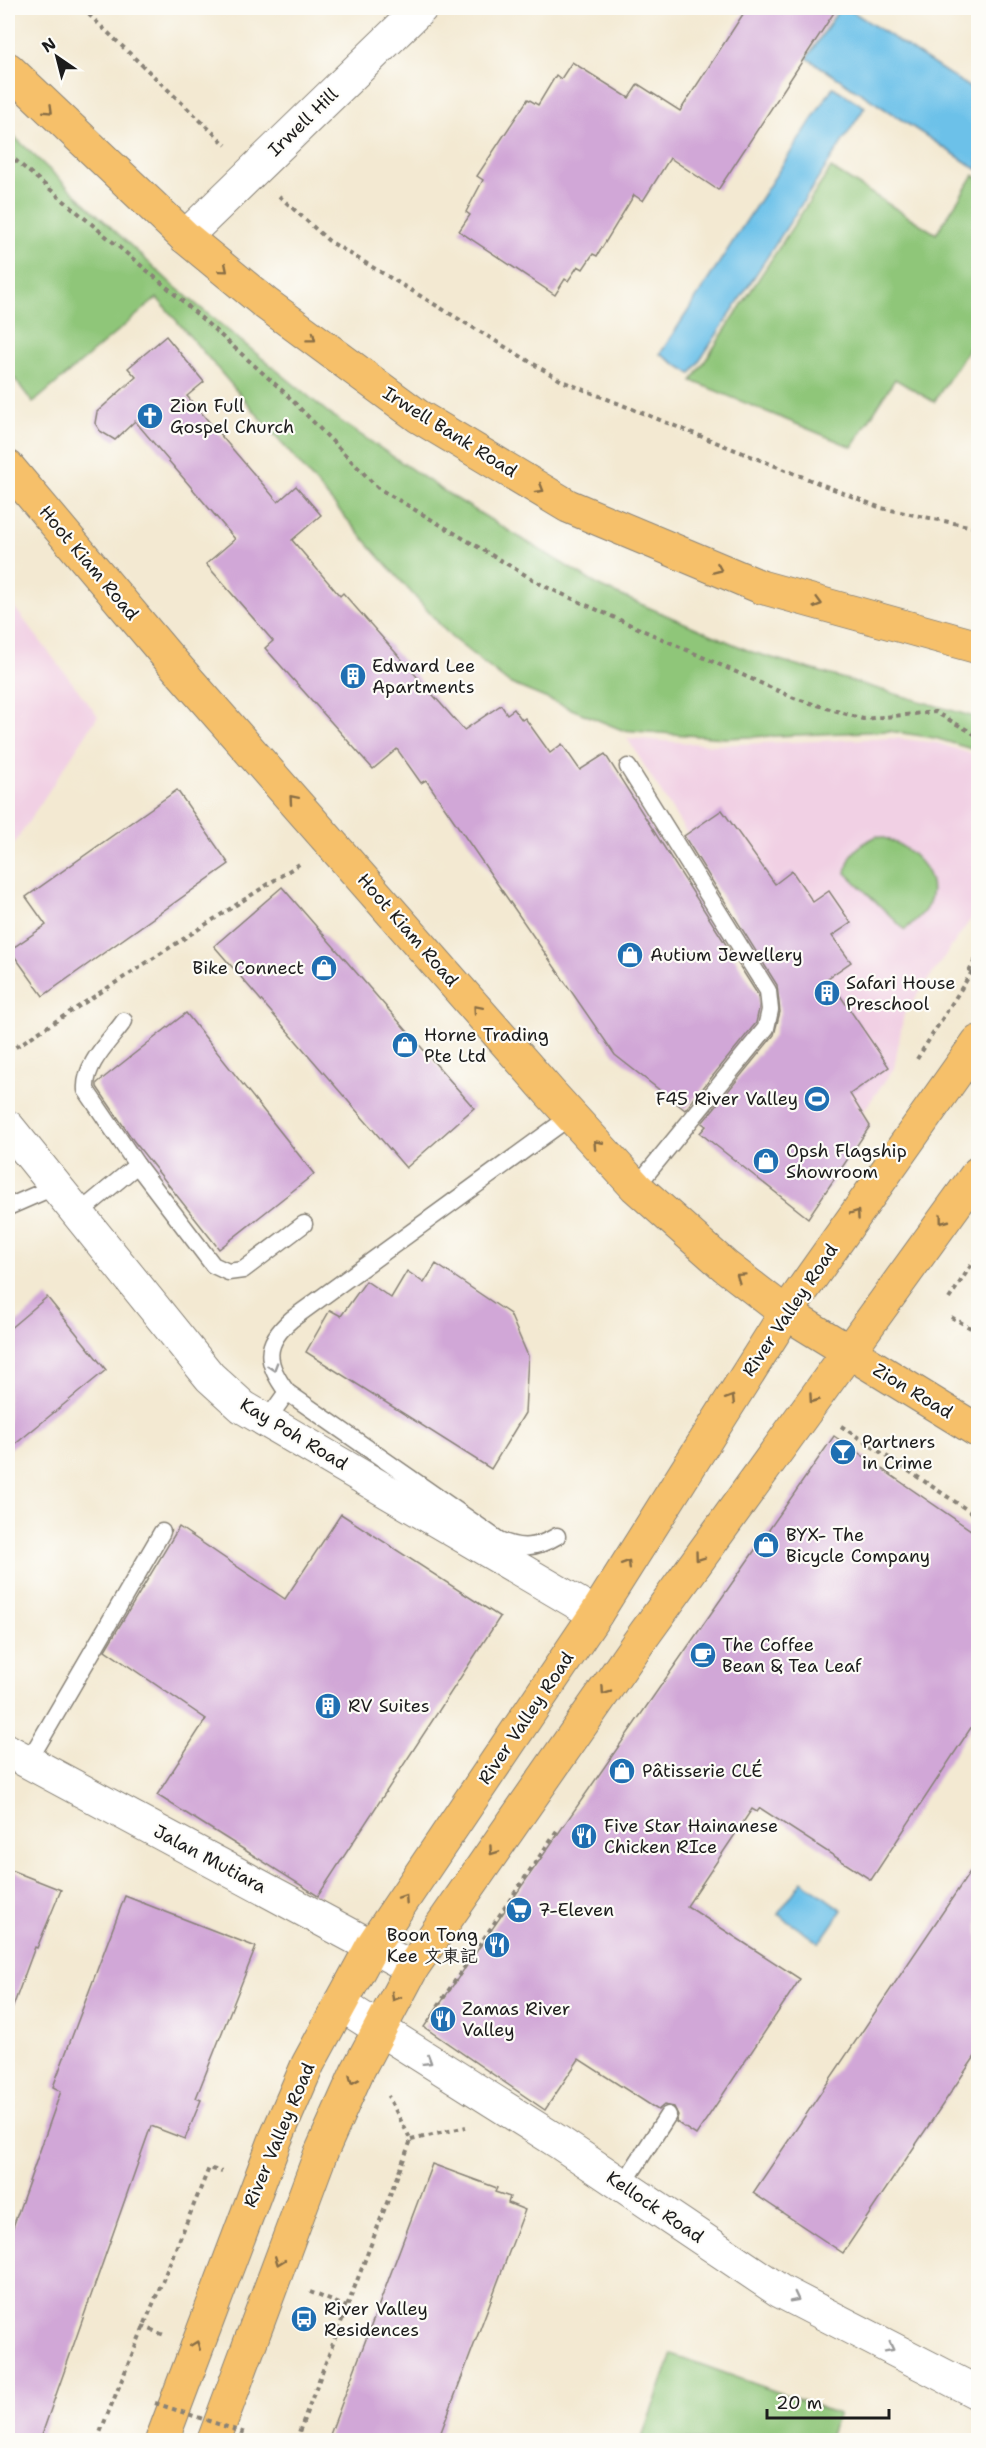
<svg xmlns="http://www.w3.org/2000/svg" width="986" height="2448" font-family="'Shantell Sans','LXGW WenKai TC',sans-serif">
  <rect width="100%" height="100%" fill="#fdfcf7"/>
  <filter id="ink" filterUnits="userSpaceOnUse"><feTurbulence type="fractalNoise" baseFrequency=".0167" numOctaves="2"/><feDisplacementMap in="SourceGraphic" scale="12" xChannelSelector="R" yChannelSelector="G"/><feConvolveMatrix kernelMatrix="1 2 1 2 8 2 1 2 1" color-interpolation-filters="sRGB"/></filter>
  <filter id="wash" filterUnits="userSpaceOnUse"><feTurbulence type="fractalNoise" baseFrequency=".008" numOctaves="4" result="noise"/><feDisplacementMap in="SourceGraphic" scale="24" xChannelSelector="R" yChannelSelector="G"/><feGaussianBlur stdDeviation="1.35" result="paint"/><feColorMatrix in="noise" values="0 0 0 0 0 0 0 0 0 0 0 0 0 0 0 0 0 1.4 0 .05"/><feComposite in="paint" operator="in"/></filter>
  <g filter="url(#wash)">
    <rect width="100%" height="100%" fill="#f3e9d2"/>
    <!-- built -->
    <g fill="#f1d0e4">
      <polygon points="8,599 98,716 8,853"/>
      <polygon points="627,738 714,745 894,738 937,743 978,756 978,909 904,1014 894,1068 862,1113"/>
    </g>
    <!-- green -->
    <g fill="#8fc679" stroke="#56714a" stroke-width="1.5">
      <polygon points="8,131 174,286 330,414 447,493 601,587 752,652 978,718 978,751 935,738 889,731 725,738 622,730 509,683 451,637 376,553 157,298 33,403 8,370"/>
      <polygon points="831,168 936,234 974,175 978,178 978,334 934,402 895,379 852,447 692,381"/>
      <path d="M877 836C907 842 948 876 925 910 920 917 912 923 905 930L846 873C849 852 859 845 877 836Z"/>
      <polygon points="672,2354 838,2414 828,2440 641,2440"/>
    </g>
    <!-- water -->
    <g fill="#6cc1e9" stroke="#446e82" stroke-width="1.5">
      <polygon points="840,8 847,8 978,93 978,170 807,58"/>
      <polygon points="833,87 865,107 691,374 660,354"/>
      <polygon points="802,1881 842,1910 819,1943 778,1914"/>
    </g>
    <g id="blocks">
      <!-- building -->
      <g fill="#d1a7d7">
        <polygon points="747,8 837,8 718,190 670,158 643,201 634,195 597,256 593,254 583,269 578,266 568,281 565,279 555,295 459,231 470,215 466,212 483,180 477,176 528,99 538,105 556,75 561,79 572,62 629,98 638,84 680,111"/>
        <polygon points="166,336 204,382 187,396 278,502 296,486 321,515 292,540 340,596 343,593 464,730 501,705 507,714 514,709 522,720 525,718 550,753 562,744 580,770 605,754 758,995 759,1009 756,1023 685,1110 615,1055 426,780 421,783 397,749 373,769 265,648 273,641 206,564 235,539 135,421 115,440 100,431 95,423 97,412 136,377 128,368"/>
        <polygon points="177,790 229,864 43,996 10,950 46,925 26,897"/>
        <polygon points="722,810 775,884 792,871 813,902 829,891 851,923 832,936 851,962 828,978 889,1067 850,1094 870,1126 808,1218 700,1133 706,1126 702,1123 774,1035 780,1012 777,985 684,836"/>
        <polygon points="282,887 474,1108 406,1168 214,946"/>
        <polygon points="186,1013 314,1174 219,1249 133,1140 97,1087 97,1083"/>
        <polygon points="436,1264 510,1314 528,1356 525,1413 491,1469 306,1352 330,1310 341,1316 366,1281 391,1298 407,1271 424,1283"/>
        <polygon points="47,1297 106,1370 8,1450 8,1330"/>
        <polygon points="834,1436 978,1535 978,1717 871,1880 760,1808 757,1812 752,1809 687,1906 800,1979 696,2135 676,2122 678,2115 674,2107 664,2105 658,2110 579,2059 545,2110 424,2027"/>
        <polygon points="341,1514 500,1617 318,1896 157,1795 206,1719 105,1650 179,1527 285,1599"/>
        <polygon points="978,1860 978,2052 843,2253 753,2193"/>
        <polygon points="8,1869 61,1890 37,1948 35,1947 11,2012 8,2011"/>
        <polygon points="125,1896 256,1947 196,2098 201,2100 185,2139 151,2126 40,2440 8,2440 8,2241 61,2091 53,2087"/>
        <polygon points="432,2164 497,2188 495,2192 510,2197 508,2203 525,2210 438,2440 328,2440"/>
      </g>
    </g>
  </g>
  <g filter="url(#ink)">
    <use href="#blocks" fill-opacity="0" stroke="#888277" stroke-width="1.5"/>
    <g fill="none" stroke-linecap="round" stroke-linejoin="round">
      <defs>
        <g id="service">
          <polyline points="628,767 768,991 770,1010 766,1028 636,1187"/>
          <path d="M124 1021C110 1041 84 1064 86 1090L137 1165 213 1265 228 1272 243 1270 304 1224"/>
          <polyline points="8,1207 56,1186"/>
          <polyline points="78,1214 137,1165"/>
          <polyline points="267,1420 287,1392"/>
          <path d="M557 1536C537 1548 520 1550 499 1540L287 1392C265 1363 263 1344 292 1319L571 1116"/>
          <polyline points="28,1762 162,1532"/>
          <polyline points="623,2185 668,2115"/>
        </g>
        <g id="minor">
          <polyline points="185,237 421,8"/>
          <polyline points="8,1127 210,1377 243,1407 596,1614"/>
          <polyline points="8,1751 412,1968"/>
          <polyline points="340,2004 560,2143 780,2291 978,2393"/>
        </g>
        <g id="primary">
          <polyline points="8,69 185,237 265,303 418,416 568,506 761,587 978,647"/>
          <polyline points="8,467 166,655 551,1094 636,1187 725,1266 786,1313 978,1431"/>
          <polyline points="162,2440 276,2138 308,2064 372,1946 596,1614 786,1313 978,1042"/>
          <polyline points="214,2440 320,2155 357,2072 412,1968 638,1643 978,1173"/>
        </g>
      </defs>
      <!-- service casing -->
      <use href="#service" stroke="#888277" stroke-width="19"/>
      <!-- minor casing -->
      <use href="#minor" stroke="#888277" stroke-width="35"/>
      <!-- primary casing -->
      <use href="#primary" stroke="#888277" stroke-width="35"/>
      <!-- path -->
      <g stroke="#888277" stroke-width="4" stroke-dasharray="4.5 4.5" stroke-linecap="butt">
        <polyline points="82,8 226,145"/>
        <polyline points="8,154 169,289 284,392 378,488 544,586 794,698 863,719 935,712 978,736"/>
        <polyline points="279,196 329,241 562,381 881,508 978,528"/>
        <polyline points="969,972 978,954"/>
        <polyline points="8,1052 301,863"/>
        <polyline points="917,1059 978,962"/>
        <polyline points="949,1299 978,1255"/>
        <polyline points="951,1317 978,1332"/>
        <polyline points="841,1426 978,1517"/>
        <polyline points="438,2006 558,1829"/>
        <polyline points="411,2140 466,2127"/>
        <polyline points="310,2292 347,2307"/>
        <polyline points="142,2326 164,2335"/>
        <polyline points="97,2440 209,2168 222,2172"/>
        <polyline points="296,2440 411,2140 388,2096"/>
      </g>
      <!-- service -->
      <use href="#service" stroke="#fff" stroke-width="16"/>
      <!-- minor -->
      <use href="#minor" stroke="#fff" stroke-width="33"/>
      <!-- primary -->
      <use href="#primary" stroke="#f6c06b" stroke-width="33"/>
      <!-- path-bridge -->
      <polyline stroke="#888277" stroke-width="4" stroke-dasharray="4.5 4.5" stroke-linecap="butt" points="155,2403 248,2434"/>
    </g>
    <!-- one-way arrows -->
    <defs><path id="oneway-chevron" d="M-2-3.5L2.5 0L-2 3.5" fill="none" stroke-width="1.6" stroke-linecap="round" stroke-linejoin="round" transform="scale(1.5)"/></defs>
    <g stroke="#896e44">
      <use href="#oneway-chevron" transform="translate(49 110) rotate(44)"/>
      <use href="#oneway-chevron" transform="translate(224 269) rotate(40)"/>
      <use href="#oneway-chevron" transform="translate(312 338) rotate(37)"/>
      <use href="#oneway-chevron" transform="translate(540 489) rotate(31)"/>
      <use href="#oneway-chevron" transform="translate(718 569) rotate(23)"/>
      <use href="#oneway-chevron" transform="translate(818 603) rotate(16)"/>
      <use href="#oneway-chevron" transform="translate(293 799) rotate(-131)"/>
      <use href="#oneway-chevron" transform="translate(477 1009) rotate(-131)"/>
      <use href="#oneway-chevron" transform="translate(597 1144) rotate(-132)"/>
      <use href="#oneway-chevron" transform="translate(856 1214) rotate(-55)"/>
      <use href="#oneway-chevron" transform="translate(943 1220) rotate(127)"/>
      <use href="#oneway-chevron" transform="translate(740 1277) rotate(-145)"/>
      <use href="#oneway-chevron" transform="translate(731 1399) rotate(-58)"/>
      <use href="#oneway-chevron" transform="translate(813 1399) rotate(125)"/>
      <use href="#oneway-chevron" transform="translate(699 1557) rotate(126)"/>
      <use href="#oneway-chevron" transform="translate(627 1564) rotate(-58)"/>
      <use href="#oneway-chevron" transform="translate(605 1691) rotate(125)"/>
      <use href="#oneway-chevron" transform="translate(493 1851) rotate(125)"/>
      <use href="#oneway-chevron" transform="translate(404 1898) rotate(-56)"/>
      <use href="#oneway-chevron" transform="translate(395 1997) rotate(120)"/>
      <use href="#oneway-chevron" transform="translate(353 2080) rotate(114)"/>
      <use href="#oneway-chevron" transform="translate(279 2261) rotate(111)"/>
      <use href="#oneway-chevron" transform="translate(196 2345) rotate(-69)"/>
    </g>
    <g stroke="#999">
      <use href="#oneway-chevron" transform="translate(273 1367) rotate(73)"/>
      <use href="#oneway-chevron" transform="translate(428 2061) rotate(32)"/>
      <use href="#oneway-chevron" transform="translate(795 2298) rotate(27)"/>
      <use href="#oneway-chevron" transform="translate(890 2348) rotate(27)"/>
    </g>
  </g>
  <!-- icons -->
  <defs>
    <symbol id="church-disc" viewBox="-11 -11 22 22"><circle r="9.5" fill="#1f6fb2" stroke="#fdfcf7"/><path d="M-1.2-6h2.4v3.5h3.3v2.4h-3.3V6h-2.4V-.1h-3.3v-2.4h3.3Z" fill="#fff"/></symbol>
    <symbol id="building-disc" viewBox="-11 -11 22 22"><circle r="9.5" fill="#1f6fb2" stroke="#fdfcf7"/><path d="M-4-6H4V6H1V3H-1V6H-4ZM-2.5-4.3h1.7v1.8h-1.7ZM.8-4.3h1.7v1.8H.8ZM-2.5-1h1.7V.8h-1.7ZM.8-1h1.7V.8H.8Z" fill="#fff"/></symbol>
    <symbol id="shop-disc" viewBox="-11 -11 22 22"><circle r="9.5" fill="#1f6fb2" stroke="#fdfcf7"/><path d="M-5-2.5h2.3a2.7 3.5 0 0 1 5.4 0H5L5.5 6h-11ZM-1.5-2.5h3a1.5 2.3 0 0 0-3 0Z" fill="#fff"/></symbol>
    <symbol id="stadium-disc" viewBox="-11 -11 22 22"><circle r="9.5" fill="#1f6fb2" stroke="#fdfcf7"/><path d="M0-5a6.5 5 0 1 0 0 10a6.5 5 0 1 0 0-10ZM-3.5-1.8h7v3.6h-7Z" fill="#fff"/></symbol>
    <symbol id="bar-disc" viewBox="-11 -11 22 22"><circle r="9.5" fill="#1f6fb2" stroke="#fdfcf7"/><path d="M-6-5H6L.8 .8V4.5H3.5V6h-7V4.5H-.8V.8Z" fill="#fff"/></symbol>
    <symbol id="cafe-disc" viewBox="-11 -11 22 22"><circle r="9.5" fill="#1f6fb2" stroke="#fdfcf7"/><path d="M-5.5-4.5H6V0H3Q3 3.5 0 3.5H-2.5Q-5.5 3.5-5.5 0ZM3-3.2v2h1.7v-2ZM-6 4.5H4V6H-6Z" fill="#fff"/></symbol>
    <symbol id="restaurant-disc" viewBox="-11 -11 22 22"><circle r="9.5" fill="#1f6fb2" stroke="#fdfcf7"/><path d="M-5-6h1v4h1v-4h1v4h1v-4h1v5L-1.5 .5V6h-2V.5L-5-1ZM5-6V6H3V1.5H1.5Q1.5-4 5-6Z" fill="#fff"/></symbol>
    <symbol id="supermarket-disc" viewBox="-11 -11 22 22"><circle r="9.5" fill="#1f6fb2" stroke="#fdfcf7"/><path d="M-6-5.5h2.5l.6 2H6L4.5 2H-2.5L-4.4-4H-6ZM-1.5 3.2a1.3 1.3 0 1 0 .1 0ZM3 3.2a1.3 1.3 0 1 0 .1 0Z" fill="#fff"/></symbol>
    <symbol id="bus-disc" viewBox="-11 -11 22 22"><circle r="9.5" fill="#1f6fb2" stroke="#fdfcf7"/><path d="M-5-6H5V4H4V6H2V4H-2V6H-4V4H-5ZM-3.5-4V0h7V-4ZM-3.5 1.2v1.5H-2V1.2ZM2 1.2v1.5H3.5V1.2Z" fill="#fff"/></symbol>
  </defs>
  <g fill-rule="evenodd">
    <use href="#church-disc" x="135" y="401" width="30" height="30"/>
    <use href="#building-disc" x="338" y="661" width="30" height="30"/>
    <use href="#shop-disc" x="615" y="940" width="30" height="30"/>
    <use href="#shop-disc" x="309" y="953" width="30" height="30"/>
    <use href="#building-disc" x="812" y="978" width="30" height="30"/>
    <use href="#shop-disc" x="390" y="1030" width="30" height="30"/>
    <use href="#stadium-disc" x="802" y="1084" width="30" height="30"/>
    <use href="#shop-disc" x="751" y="1146" width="30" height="30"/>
    <use href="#bar-disc" x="828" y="1437" width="30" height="30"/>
    <use href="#shop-disc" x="751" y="1530" width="30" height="30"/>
    <use href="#cafe-disc" x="688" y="1640" width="30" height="30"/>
    <use href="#building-disc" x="313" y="1691" width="30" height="30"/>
    <use href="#shop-disc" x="607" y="1756" width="30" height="30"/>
    <use href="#restaurant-disc" x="569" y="1821" width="30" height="30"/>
    <use href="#supermarket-disc" x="504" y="1895" width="30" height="30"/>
    <use href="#restaurant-disc" x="482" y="1930" width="30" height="30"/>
    <use href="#restaurant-disc" x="428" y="2004" width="30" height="30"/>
    <use href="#bus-disc" x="289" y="2304" width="30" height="30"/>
  </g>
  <g text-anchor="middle" stroke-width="4.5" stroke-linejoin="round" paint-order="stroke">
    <!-- street labels -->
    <g font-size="18" fill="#1c1c1c" stroke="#fdfcf7">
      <text transform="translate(303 122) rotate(-44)" y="6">Irwell Hill</text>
      <text transform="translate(450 432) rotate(32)" y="6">Irwell Bank Road</text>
      <text transform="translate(89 563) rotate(50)" y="6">Hoot Kiam Road</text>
      <text transform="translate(408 930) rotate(49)" y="6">Hoot Kiam Road</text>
      <text transform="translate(790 1310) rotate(-56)" y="6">River Valley Road</text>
      <text transform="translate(913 1391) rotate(31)" y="6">Zion Road</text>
      <text transform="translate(294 1434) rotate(31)" y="6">Kay Poh Road</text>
      <text transform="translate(526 1718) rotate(-56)" y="6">River Valley Road</text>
      <text transform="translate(210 1859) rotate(28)" y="6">Jalan Mutiara</text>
      <text transform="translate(279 2135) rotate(-67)" y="6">River Valley Road</text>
      <text transform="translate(655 2207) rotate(34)" y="6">Kellock Road</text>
    </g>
    <!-- poi labels -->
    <g font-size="18" fill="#1c1c1c" stroke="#fdfcf7" text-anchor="start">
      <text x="170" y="412">Zion Full<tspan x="170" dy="21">Gospel Church</tspan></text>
      <text x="372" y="672">Edward Lee<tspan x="372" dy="21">Apartments</tspan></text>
      <text x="650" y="961">Autium Jewellery</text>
      <text x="304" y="974" text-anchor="end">Bike Connect</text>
      <text x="846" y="989">Safari House<tspan x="846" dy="21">Preschool</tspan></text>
      <text x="424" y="1041">Horne Trading<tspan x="424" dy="21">Pte Ltd</tspan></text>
      <text x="798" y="1105" text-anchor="end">F45 River Valley</text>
      <text x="786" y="1157">Opsh Flagship<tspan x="786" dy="21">Showroom</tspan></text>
      <text x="862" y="1448">Partners<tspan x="862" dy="21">in Crime</tspan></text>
      <text x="786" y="1541">BYX- The<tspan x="786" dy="21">Bicycle Company</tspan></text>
      <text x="722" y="1651">The Coffee<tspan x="722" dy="21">Bean &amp; Tea Leaf</tspan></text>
      <text x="348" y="1712">RV Suites</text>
      <text x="642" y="1777">Pâtisserie CLÉ</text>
      <text x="604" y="1832">Five Star Hainanese<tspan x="604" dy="21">Chicken RIce</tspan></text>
      <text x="538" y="1916">7-Eleven</text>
      <text x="478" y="1941" text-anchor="end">Boon Tong<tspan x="478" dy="21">Kee 文東記</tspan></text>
      <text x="462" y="2015">Zamas River<tspan x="462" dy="21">Valley</tspan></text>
      <text x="324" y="2315">River Valley<tspan x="324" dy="21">Residences</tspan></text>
    </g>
  </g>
  <!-- margin -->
  <rect width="986" height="2448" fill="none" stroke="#fdfcf7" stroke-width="30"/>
  <!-- north arrow -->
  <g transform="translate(57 57) rotate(325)" stroke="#fdfcf7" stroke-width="4.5" paint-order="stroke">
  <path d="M0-4.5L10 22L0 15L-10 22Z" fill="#1c1c1c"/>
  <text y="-9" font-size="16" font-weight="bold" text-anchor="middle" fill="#1c1c1c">N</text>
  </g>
  <!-- scale -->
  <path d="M767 2409v9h122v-9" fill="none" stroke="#1c1c1c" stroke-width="3"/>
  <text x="776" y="2409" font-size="18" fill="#1c1c1c" stroke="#fdfcf7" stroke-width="4.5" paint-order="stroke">20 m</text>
</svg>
